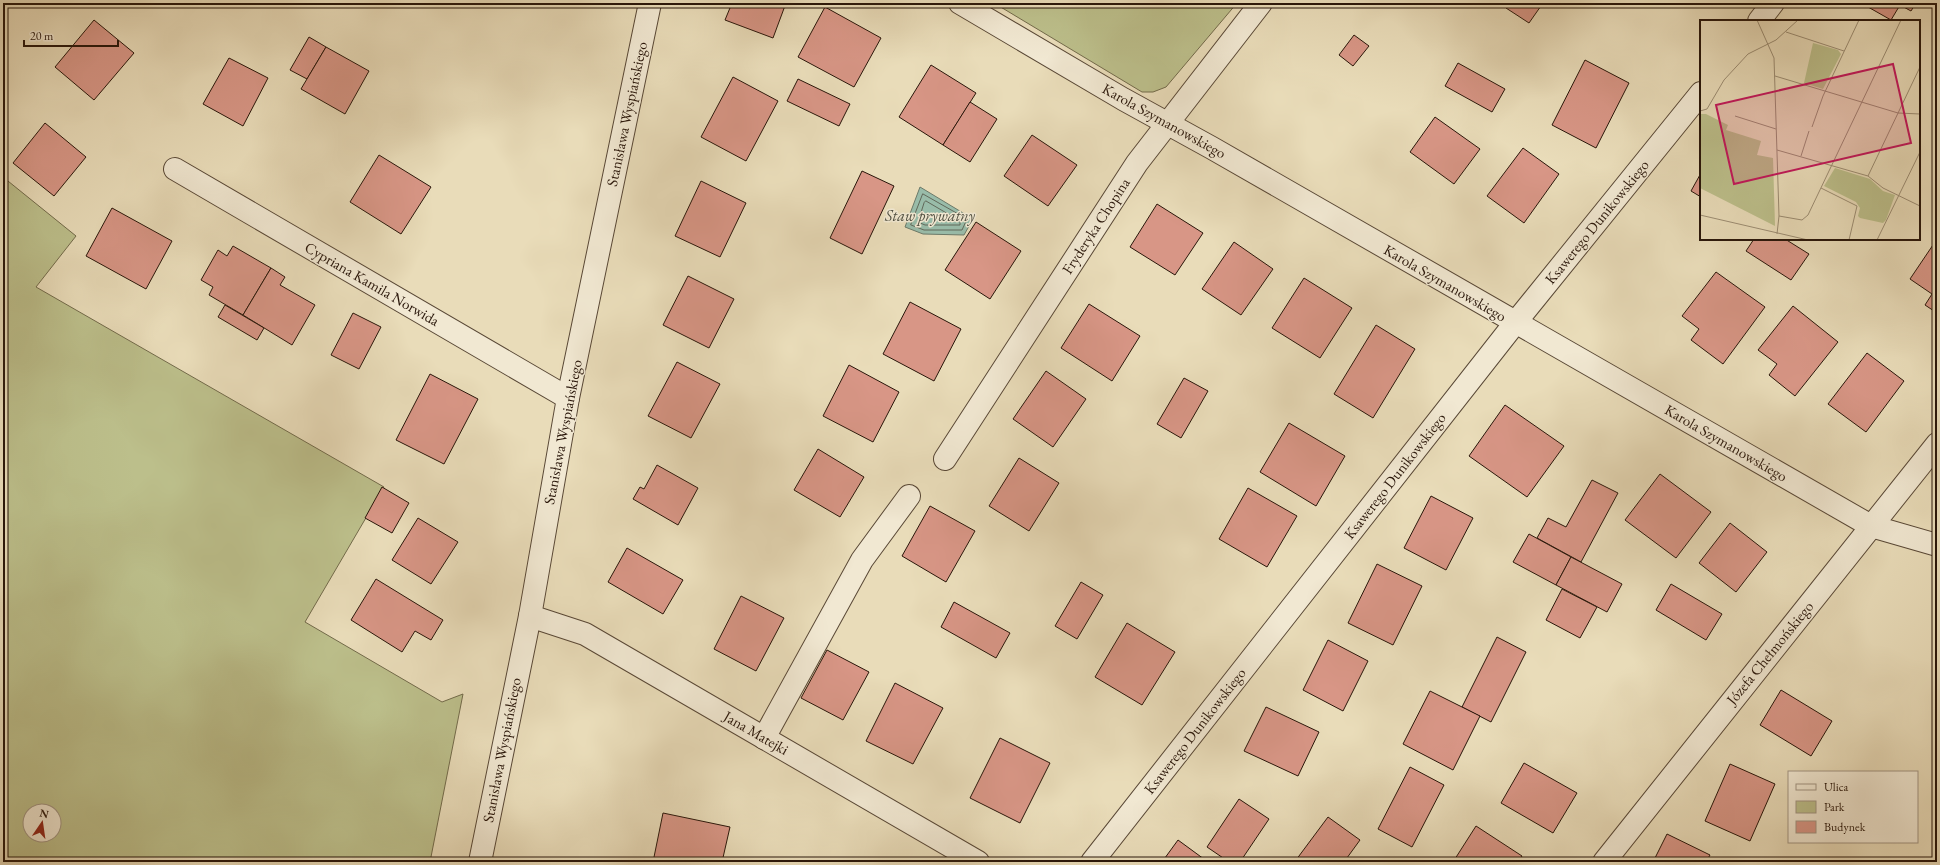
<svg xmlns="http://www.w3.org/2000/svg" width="1940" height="865" font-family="'EB Garamond',serif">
  <rect width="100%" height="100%" fill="#e9dcb9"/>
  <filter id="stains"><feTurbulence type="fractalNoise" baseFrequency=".005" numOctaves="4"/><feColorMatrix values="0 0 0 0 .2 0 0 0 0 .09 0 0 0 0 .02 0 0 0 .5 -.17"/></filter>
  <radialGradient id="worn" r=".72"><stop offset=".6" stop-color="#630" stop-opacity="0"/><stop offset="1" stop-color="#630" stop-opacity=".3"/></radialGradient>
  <!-- green -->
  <g fill="#bcbf8b" stroke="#726a4a" fill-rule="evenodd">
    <polygon points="994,3 1237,3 1166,87 1153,92 1142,92"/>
    <path d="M3 177 76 236 36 287 384 487 305 622 442 702 463 694 430 862H3ZM30 811H54V835H30Z"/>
  </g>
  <!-- water -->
  <polygon fill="#99bca9" stroke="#6c7a69" points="920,187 973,219 964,235 923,234 905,227"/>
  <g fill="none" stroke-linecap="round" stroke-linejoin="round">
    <!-- shore -->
    <g stroke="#61695a" stroke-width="1">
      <polygon points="923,194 967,219 962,230 924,230 911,225"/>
      <polygon points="926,201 960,221 960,225 925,225 918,222 924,203"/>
    </g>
  </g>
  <!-- building -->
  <g fill="#d89686" stroke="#29160a">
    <polygon points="732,3 786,3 773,38 725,20"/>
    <polygon points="1509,3 1543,3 1529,23 1506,8"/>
    <polygon points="1861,3 1916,3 1911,11 1900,5 1891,20"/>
    <polygon points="825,7 881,38 854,87 798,57"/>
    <polygon points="94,20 134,53 94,100 55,67"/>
    <polygon points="1354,35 1369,46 1353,66 1339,55"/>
    <polygon points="309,37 326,47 307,79 290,70"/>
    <polygon points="326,47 369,71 345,114 301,89"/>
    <polygon points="229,58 268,78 243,126 203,104"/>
    <polygon points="1585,60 1629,83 1596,148 1552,125"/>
    <polygon points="1458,63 1505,89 1492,112 1445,86"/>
    <polygon points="931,65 976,93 943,145 899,117"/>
    <polygon points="733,77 778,101 746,161 701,137"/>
    <polygon points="798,79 850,104 839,126 787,101"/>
    <polygon points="970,102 997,119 970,162 943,145"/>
    <polygon points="1435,117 1480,149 1454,184 1410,152"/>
    <polygon points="45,123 86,157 54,196 13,163"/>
    <polygon points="1032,135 1077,165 1048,206 1004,176"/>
    <polygon points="1523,148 1559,174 1524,223 1487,196"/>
    <polygon points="379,155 431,187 401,234 350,202"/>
    <polygon points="862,171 894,186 862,254 830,238"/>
    <polygon points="1701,173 1701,197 1691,191"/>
    <polygon points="701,181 746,203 720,257 675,236"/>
    <polygon points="1157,204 1203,233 1175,275 1130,247"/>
    <polygon points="112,208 172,241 146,289 86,256"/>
    <polygon points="976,222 1021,251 990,299 945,270"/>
    <polygon points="1754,239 1785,239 1809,254 1791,280 1746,251"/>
    <polygon points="1937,239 1937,313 1925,305 1932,294 1910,279"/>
    <polygon points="1234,242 1273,269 1241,315 1202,289"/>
    <polygon points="233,246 271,268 243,315 209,295 213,287 201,280 218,250 227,256"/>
    <polygon points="271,268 285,277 280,285 315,305 292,345 243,315"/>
    <polygon points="1716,272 1765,307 1723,364 1691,340 1699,329 1682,316"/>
    <polygon points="688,276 734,299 709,348 663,325"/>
    <polygon points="1304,278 1352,308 1320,358 1272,328"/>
    <polygon points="910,302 961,329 934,381 883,354"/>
    <polygon points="1089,304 1140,336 1112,381 1061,348"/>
    <polygon points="225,305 264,328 257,340 218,317"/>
    <polygon points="1793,306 1838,342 1795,396 1769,375 1777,364 1758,350"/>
    <polygon points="353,313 381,327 359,369 331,355"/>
    <polygon points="1376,325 1415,349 1373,418 1334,394"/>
    <polygon points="1867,353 1904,381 1866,432 1828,404"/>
    <polygon points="677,362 720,384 691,438 648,416"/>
    <polygon points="849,365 899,392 873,442 823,416"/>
    <polygon points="1046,371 1086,399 1053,447 1013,419"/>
    <polygon points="430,374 478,399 444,464 396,440"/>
    <polygon points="1184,378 1208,391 1181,438 1157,424"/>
    <polygon points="1505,405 1564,446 1527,497 1469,456"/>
    <polygon points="1289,423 1345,456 1316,506 1260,472"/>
    <polygon points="818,449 864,477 840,517 794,490"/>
    <polygon points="1019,458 1059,483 1029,531 989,506"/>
    <polygon points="657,465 698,488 678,525 633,499 640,487 644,489"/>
    <polygon points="1660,474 1711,512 1676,558 1625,520"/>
    <polygon points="1592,480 1618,493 1581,562 1537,538 1548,518 1566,527"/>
    <polygon points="382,487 409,503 392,533 365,518"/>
    <polygon points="1248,488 1297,516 1267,567 1219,539"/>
    <polygon points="1431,496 1473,518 1446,570 1404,548"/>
    <polygon points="930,506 975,531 946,582 902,556"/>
    <polygon points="418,518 458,542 431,584 392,560"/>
    <polygon points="1730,523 1767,552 1736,592 1699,563"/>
    <polygon points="1529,534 1571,557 1556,585 1513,562"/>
    <polygon points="627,548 683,580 663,614 608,582"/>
    <polygon points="1571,557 1622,584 1607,612 1556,585"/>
    <polygon points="1377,564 1422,586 1393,645 1348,623"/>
    <polygon points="376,579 443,620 431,640 415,631 402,652 351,620"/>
    <polygon points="1081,582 1103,595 1077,639 1055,626"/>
    <polygon points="1671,584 1722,614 1706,640 1656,610"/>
    <polygon points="1562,589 1597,607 1580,638 1546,620"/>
    <polygon points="741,596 784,618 756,671 714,649"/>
    <polygon points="954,602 1010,633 996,658 941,627"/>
    <polygon points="1127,623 1175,652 1142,705 1095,677"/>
    <polygon points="1497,637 1526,652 1491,722 1462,707"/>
    <polygon points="1328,640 1368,661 1343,711 1303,690"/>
    <polygon points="827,650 869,672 843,720 801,698"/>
    <polygon points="895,683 943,708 913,764 866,741"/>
    <polygon points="1781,690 1832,721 1811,756 1760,725"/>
    <polygon points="1430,691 1480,716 1453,770 1403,744"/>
    <polygon points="1266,707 1319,732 1298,776 1244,751"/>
    <polygon points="1000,738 1050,763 1020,823 970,798"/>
    <polygon points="1524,763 1577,793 1553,833 1501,803"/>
    <polygon points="1730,764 1775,784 1750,841 1705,821"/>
    <polygon points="1410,767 1444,785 1412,847 1378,829"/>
    <polygon points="1239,799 1269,819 1240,862 1229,862 1207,847"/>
    <polygon points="663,813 730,827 722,862 653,862"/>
    <polygon points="1328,817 1360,840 1344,862 1298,862 1296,860"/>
    <polygon points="1476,826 1522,856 1518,862 1453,862"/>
    <polygon points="1667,834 1710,855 1706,862 1653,862"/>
    <polygon points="1178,840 1208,862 1162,862"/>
  </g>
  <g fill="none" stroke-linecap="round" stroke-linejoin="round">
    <defs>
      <g id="street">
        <polyline points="960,3 1123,99 1212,148 1871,526 1937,545"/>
        <polyline points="1759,21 1773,3"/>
        <polyline points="175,169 568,398"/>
        <polyline points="945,459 1137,163 1261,3"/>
        <polyline points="530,616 585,634 978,862"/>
        <polyline points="764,738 862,560 909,496"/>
        <polyline points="480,862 530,616 568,398 650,3"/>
        <polyline points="1092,862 1515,323 1701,93"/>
        <polyline points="1604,862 1937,444"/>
      </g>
    </defs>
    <!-- street casing -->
    <use href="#street" stroke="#594836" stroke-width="24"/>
    <!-- street -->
    <use href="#street" stroke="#f1e8d2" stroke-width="22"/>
  </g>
  <g text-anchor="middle" stroke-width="3" stroke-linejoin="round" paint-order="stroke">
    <!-- street labels -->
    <g font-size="15" fill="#29160a" stroke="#f1e8d2">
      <text transform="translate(627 114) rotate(-78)" y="5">Stanisława Wyspiańskiego</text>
      <text transform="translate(1164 121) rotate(29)" y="5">Karola Szymanowskiego</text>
      <text transform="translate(1597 222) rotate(-51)" y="5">Ksawerego Dunikowskiego</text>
      <text transform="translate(1096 226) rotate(-57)" y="5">Fryderyka Chopina</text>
      <text transform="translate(1445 283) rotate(30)" y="5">Karola Szymanowskiego</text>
      <text transform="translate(372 284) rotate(30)" y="5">Cypriana Kamila Norwida</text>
      <text transform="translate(563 432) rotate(-79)" y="5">Stanisława Wyspiańskiego</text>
      <text transform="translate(1726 443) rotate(30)" y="5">Karola Szymanowskiego</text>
      <text transform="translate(1395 476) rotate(-52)" y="5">Ksawerego Dunikowskiego</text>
      <text transform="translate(1770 653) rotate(-51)" y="5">Józefa Chełmońskiego</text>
      <text transform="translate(1195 731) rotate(-52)" y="5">Ksawerego Dunikowskiego</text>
      <text transform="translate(756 733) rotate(30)" y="5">Jana Matejki</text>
      <text transform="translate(502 750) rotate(-79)" y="5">Stanisława Wyspiańskiego</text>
    </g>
    <!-- water labels -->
    <g font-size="16" font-style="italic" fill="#505042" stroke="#f1e8d2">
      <text x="930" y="221">Staw prywatny</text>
    </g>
  </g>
  <!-- overview -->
  <g transform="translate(1700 20)">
    <rect width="220" height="220" fill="#e9dcb9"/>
    <path d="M113 23 138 30 141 34 123 69 104 63ZM0 94H6L28 105 26 110 61 121 57 135 73 138 75 206 0 168ZM135 148 170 159 183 171 195 175 186 200 183 203 160 198 158 196 160 188 156 182 124 166Z" fill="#bcbf8b"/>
    <path fill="none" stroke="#9c8d73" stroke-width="1" d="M57 0 74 38 79 196 77 214M86 12 144 31M75 56 198 93 220 94M0 91 7 89 24 60 48 34 76 20 98 0M35 96 76 109M112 107 123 76 159 0M77 130 168 156 183 168 220 186M101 136 109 111M168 156 220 47M121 168 157 186 149 220M0 195 108 220M79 196 102 200 108 195 201 0M177 220 220 132"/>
    <path fill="#c2185b" fill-opacity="0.15" stroke="#c2185b" stroke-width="2" d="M193 44 211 123 34 164 16 85Z"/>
    <rect width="220" height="220" fill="none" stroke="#29160a" stroke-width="2"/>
  </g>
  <!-- margin -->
  <rect width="1940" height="865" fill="none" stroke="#e9dcb9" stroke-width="16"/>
  <rect x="4" y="4" width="1932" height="857" fill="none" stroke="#29160a" stroke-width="2"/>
  <rect x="8" y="8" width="1924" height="849" fill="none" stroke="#29160a"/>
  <!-- legend -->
  <rect x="1788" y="771" width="130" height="72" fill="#f1e8d2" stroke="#a19482"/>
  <rect x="1796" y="784" width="20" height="6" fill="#f1e8d2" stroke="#a19482"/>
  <text x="1824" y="791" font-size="12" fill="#29160a">Ulica</text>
  <rect x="1796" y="801" width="20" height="12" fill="#bcbf8b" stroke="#a19482"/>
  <text x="1824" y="811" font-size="12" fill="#29160a">Park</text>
  <rect x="1796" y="821" width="20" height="12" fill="#d89686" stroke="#a19482"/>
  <text x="1824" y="831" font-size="12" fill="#29160a">Budynek</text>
  <!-- north arrow -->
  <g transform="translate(42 823) rotate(13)"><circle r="19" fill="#f1e8d2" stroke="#a19482"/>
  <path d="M0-3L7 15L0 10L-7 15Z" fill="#8f2418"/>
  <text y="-6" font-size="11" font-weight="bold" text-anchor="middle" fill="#29160a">N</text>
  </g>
  <!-- scale -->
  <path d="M24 40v6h94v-6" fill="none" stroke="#29160a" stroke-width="2"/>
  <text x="30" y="40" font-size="12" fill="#29160a" stroke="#f1e8d2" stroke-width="3" paint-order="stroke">20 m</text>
  <rect width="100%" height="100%" filter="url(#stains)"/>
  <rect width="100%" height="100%" fill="url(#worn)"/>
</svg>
